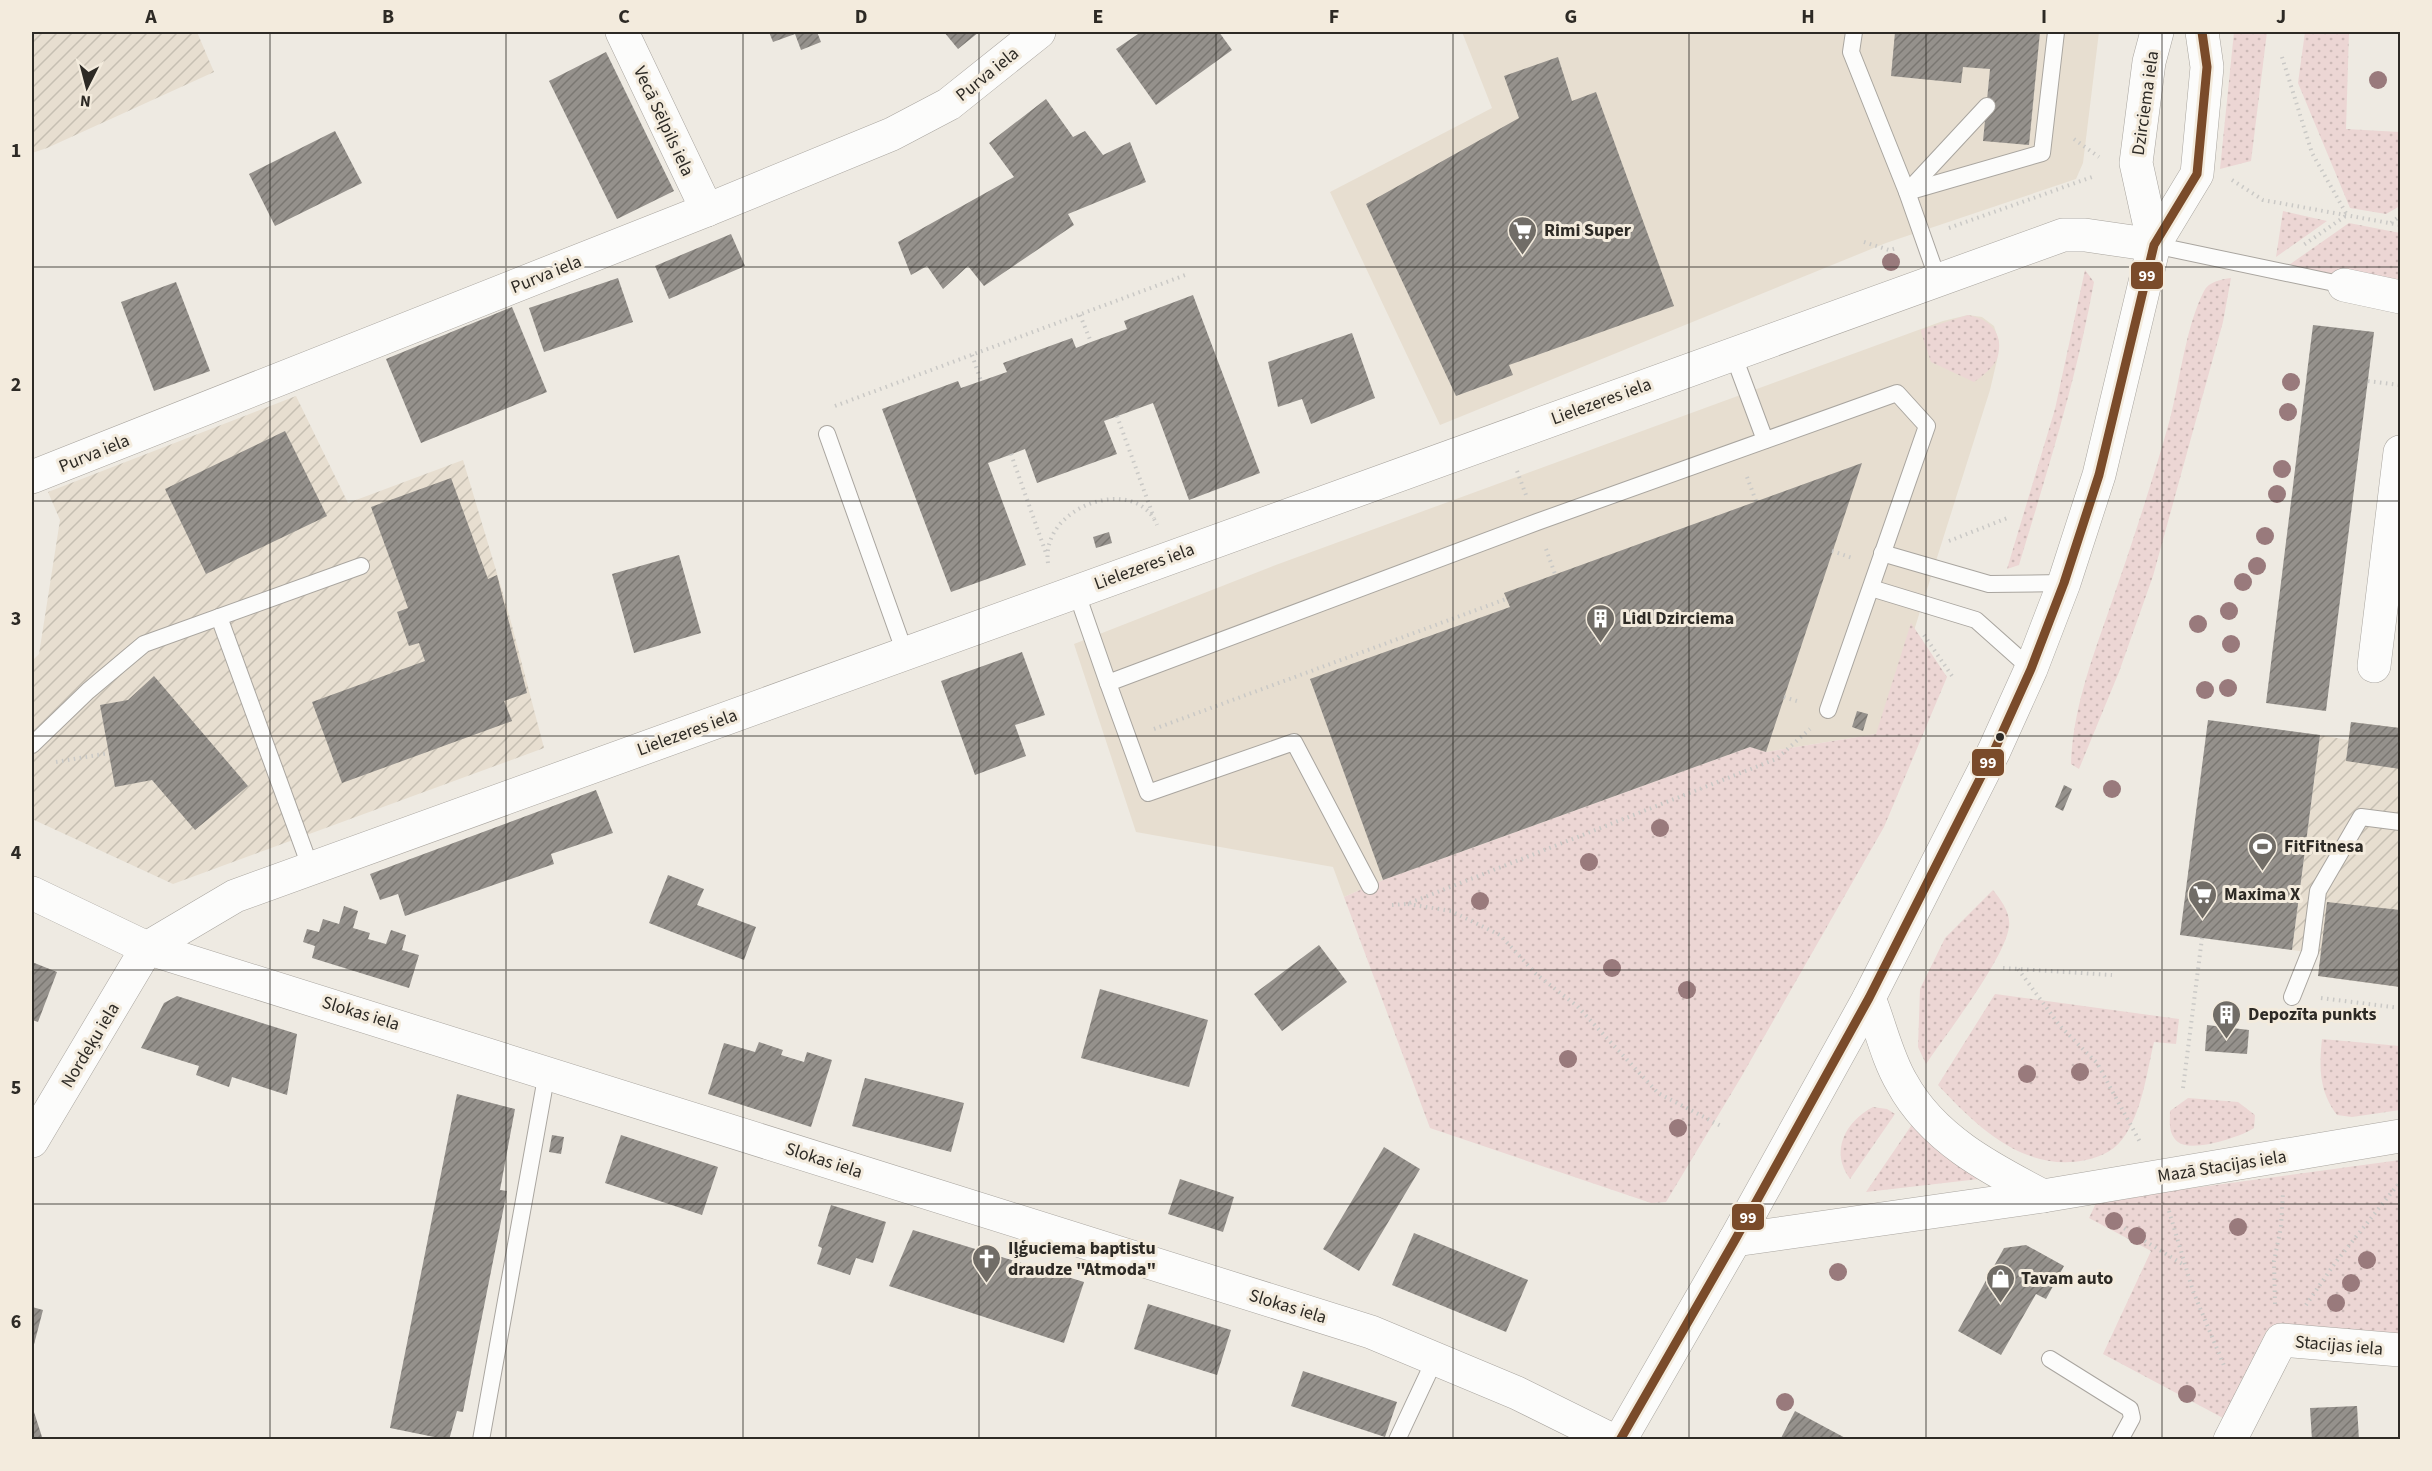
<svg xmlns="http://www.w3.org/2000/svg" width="2432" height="1471" font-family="'Source Sans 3',sans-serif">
  <defs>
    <pattern id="industrial-furrows" width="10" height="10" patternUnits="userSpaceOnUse" patternTransform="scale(1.5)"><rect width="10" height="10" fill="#e7ded0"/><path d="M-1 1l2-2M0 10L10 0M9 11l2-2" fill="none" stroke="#c6bfb2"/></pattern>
    <pattern id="grass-dots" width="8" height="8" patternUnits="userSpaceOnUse" patternTransform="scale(1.5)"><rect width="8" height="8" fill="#ecd6d4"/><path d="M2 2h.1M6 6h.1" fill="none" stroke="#cbb8b6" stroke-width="1.8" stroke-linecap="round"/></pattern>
    <pattern id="building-hatch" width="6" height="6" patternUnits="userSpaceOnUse" patternTransform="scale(1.5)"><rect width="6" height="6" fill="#95918c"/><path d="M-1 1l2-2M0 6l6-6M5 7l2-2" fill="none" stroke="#7a7772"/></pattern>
  </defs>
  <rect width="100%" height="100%" fill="#eeeae2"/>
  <!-- built -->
  <g fill="#e7ded0">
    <polygon points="1462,32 2099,32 2083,163 2076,179 1886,243 1440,425 1330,192 1492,108"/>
    <polygon points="1968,315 1982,317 1994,326 1999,342 1997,360 1990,390 1887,716 1876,734 1766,752 1750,747 1383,880 1344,897 1333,867 1136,832 1074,644 1273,566 1943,321"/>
  </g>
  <!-- industrial -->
  <g fill="url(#industrial-furrows)">
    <polygon points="32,32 197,32 214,72 47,148 32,153"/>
    <polygon points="296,396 348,503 463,460 507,607 544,748 173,884 32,819 32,661 39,654 60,520 48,492"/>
    <polygon points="2351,722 2400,728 2400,987 2318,976 2321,954 2292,950 2320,735 2348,740"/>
  </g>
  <!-- grass -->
  <g fill="url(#grass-dots)">
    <polygon points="2234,32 2267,32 2251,161 2220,169"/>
    <polygon points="2305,32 2349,32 2346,129 2400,132 2400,206 2386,214 2350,208 2298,83"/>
    <polygon points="2283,211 2327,221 2276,257"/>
    <polygon points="2349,223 2400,233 2400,289 2286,267"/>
    <path d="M2085 270 2094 282C2077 378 2047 472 2019 565L2007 569 2055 409Z"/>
    <path d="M2231 278 2223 322 2153 576 2119 672 2079 769 2071 764C2073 709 2091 662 2109 610 2131 547 2152 483 2170 419 2180 380 2186 326 2204 291 2208 282 2222 279 2231 278Z"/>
    <path d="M1968 315C1990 319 2005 334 1997 359 1994 367 1981 377 1974 382L1931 362 1921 332V330Z"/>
    <polygon points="1911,623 1947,677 1884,827 1740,1079 1666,1202 1651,1203 1430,1128 1344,897 1383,880 1750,747 1766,752 1876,734"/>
    <path d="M1993 890C2001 900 2011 913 2009 927 2004 960 1947 1033 1926 1064L1918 1047 1920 989 1945 938Z"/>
    <path d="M1995 994 2179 1019 2176 1044 2154 1042C2147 1071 2143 1107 2126 1134 2116 1150 2103 1156 2086 1160 2024 1173 1976 1126 1938 1085Z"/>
    <path d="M2322 1039 2400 1046V1110L2352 1117 2337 1115C2319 1092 2319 1067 2322 1039Z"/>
    <path d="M2188 1098 2238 1102 2255 1115 2254 1128C2241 1137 2191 1153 2178 1142 2168 1134 2170 1122 2170 1111Z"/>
    <path d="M1873 1107 1887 1109 1895 1114 1850 1179C1829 1151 1846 1121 1873 1107Z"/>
    <polygon points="1913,1123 1979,1179 1866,1192"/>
    <polygon points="2400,1160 2400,1334 2299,1336 2267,1330 2223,1418 2103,1354 2151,1251 2089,1218 2097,1201"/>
  </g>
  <!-- building -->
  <g fill="url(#building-hatch)">
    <polygon points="769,32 817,32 821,42 801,50 795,34 773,42"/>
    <polygon points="944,32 979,32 958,49"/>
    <polygon points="1141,32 1219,32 1232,50 1156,105 1116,49"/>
    <polygon points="1895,32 2040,32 2029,145 1983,141 1990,69 1963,67 1961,83 1891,76"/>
    <polygon points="606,52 674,191 617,219 549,81"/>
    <polygon points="1558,57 1572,101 1596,92 1674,306 1509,365 1513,375 1456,396 1366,204 1519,118 1504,76"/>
    <polygon points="1046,99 1073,137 1085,131 1103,155 1130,142 1146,182 1068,214 1074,225 984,286 968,266 943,289 927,266 911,275 898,242 1014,177 989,143"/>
    <polygon points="335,131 362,183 275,226 249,174"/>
    <polygon points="731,234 745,266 669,299 655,266"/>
    <polygon points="618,278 633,322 544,352 529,308"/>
    <polygon points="176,282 210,371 154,391 121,302"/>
    <polygon points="1193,295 1260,473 1189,500 1153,403 1104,421 1117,454 1037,483 1025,449 988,463 1026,565 951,592 882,409 958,381 961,388 1007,372 1003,363 1072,338 1076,348 1091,342 1127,329 1124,321"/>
    <polygon points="512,307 547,392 421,443 386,359"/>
    <polygon points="2313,325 2374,332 2326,711 2266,703"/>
    <polygon points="1352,333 1375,398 1311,424 1302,399 1278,407 1268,362"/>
    <polygon points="285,431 327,516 206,574 165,489"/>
    <polygon points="1862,463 1766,752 1750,747 1383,880 1310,679 1510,607 1504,593"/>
    <polygon points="451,478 488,579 497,575 527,693 504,701 512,721 342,783 312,702 425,661 419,643 409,646 397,612 408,608 371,507"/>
    <polygon points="1109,532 1112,543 1096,548 1093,537"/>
    <polygon points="679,555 701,633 634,653 612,574"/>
    <polygon points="1022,652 1045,715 1015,725 1026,756 975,775 941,681"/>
    <polygon points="154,676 248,786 195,830 152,780 115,787 100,705 128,700"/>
    <polygon points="1857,711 1868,714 1863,731 1852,727"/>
    <polygon points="2208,720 2320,735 2292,950 2180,935"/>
    <polygon points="2351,722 2400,728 2400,769 2346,761"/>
    <polygon points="2064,785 2072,789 2063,811 2055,807"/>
    <polygon points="596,790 613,833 551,854 554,864 405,916 398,894 380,900 370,874"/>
    <polygon points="668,875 704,889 697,905 756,927 744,960 649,923"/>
    <polygon points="2327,902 2400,910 2400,987 2318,976"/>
    <polygon points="344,906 358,911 353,928 370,933 368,939 386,944 391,930 406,935 402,950 419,955 409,988 312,958 315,946 303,942 307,929 319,932 323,919 339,924"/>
    <polygon points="1319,945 1347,982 1282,1031 1254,994"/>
    <polygon points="32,962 57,972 38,1022 32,1020"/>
    <polygon points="1100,989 1208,1020 1189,1087 1081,1058"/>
    <polygon points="177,996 297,1034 287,1095 232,1077 229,1087 196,1075 199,1066 141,1048 164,1003"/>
    <polygon points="2207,1025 2249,1030 2247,1054 2205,1051"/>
    <polygon points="759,1042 783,1050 781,1055 804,1062 807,1052 832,1060 811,1127 708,1094 724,1043 755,1052"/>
    <polygon points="865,1078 964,1103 951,1152 852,1126"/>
    <polygon points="457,1094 515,1109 500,1190 507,1191 463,1412 457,1411 449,1440 390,1428"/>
    <polygon points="552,1135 564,1137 561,1154 549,1152"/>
    <polygon points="621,1135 718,1167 702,1215 605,1183"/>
    <polygon points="1384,1147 1420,1169 1359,1271 1323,1249"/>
    <polygon points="1180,1179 1234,1197 1223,1232 1168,1214"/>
    <polygon points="831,1205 886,1222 873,1263 856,1258 850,1275 817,1264 822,1248 818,1246"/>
    <polygon points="913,1230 1084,1282 1064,1343 889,1286"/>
    <polygon points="1414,1233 1528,1280 1506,1332 1392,1285"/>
    <polygon points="2026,1245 2064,1266 2046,1299 2036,1294 2001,1355 1958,1331 2004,1248"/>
    <polygon points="1148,1304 1231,1330 1217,1375 1134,1349"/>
    <polygon points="32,1307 43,1310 32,1352"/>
    <polygon points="1303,1371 1397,1402 1385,1437 1291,1406"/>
    <polygon points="2357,1406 2359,1440 2312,1440 2310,1408"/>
    <polygon points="1795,1411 1849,1440 1780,1440"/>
    <polygon points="34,1412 43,1440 32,1440"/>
  </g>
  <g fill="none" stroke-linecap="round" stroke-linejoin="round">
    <defs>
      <g id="service">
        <polyline points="1854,32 1851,52 1907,192 1938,280"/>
        <polyline points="1908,191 1987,106"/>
        <polyline points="1907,192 2042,153 2056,32"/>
        <polyline points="2154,245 2344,285"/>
        <polyline points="1733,354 1765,440"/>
        <polyline points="827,434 905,653"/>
        <polyline points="1882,553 1989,584 2064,583"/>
        <polyline points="1871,588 1976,620 2031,669"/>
        <polyline points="1076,591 1108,683 1537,522 1897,393 1927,426 1828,710"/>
        <polyline points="219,617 311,869"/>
        <polyline points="1108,683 1148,793 1294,742 1370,886"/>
        <polyline points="32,745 88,691 144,644 361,566"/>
        <polyline points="2292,997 2310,952 2318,891 2361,817 2400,822"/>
        <polyline points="2050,1359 2130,1409 2132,1418 2120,1440"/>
        <polyline points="481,1440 547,1072"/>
        <polyline points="1397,1440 1435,1359"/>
      </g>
      <g id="minor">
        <polyline points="622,32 707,210"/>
        <polyline points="2344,285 2400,297"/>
        <polyline points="32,477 707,210 892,134 949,104 1039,32"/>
        <polyline points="2374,666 2400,452"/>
        <path d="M1869 998C1880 1025 1887 1058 1902 1083 1932 1138 1989 1168 2043 1196"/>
        <polyline points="32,1141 147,948 235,896 2063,235 2085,235 2154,245"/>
        <polyline points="1735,1240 2043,1196 2400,1136"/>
        <polyline points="2230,1440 2281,1340 2400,1350"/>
      </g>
      <g id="tertiary">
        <polyline points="2154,245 2136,163 2149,62 2157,32"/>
        <polyline points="32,893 147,948 1371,1332 1517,1393 1612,1440"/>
        <polyline points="1620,1440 1735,1240 1869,998 1994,751 2031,669 2064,583 2099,475 2154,245 2197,174 2207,67 2202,32"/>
      </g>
    </defs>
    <!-- service casing -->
    <use href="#service" stroke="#a9a59f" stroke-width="18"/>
    <!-- minor casing -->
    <use href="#minor" stroke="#a9a59f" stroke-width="34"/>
    <!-- tertiary casing -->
    <use href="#tertiary" stroke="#a9a59f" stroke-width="34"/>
    <!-- path -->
    <g stroke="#cac9c6" stroke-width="4" stroke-dasharray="1.5 4.5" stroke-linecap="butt">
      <polyline points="2282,57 2312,153 2347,215 2302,246"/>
      <polyline points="2074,139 2099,157"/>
      <polyline points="2232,180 2263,200 2400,225"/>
      <polyline points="2391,223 2400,216"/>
      <polyline points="1949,228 2095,176"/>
      <polyline points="1864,242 1889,250 1897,248"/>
      <polyline points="1080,315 1091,342"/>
      <polyline points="972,355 981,381"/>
      <polyline points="2368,381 2400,385"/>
      <polyline points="835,406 1188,274"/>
      <polyline points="1117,416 1154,518"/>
      <polyline points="1011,454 1047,556"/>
      <polyline points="1517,471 1526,495"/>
      <polyline points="1747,477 1756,501"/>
      <polyline points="1949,541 2010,517"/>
      <polyline points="1546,549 1555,574"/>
      <polyline points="1832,551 1852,558"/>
      <path d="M1048 563C1040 506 1136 473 1157 525"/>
      <polyline points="1924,635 1952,676"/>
      <polyline points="1784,697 1800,702"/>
      <polyline points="1154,729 1506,599"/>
      <polyline points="56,762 109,753"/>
      <polyline points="1408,904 1451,911 1500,935 1536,974 1577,1006 1658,1093 1723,1127"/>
      <polyline points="1392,905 1407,904 1776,759 1810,729"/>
      <polyline points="2003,968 2112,975"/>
      <polyline points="2018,969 2060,1026 2097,1063 2140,1142"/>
      <polyline points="2321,998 2400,1008"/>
      <polyline points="2183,1088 2202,938"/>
      <polyline points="2169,1211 2193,1291 2225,1368"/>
      <polyline points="2114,1222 2184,1265"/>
      <polyline points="2275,1304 2274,1261 2281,1227 2283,1192"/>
      <polyline points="2306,1305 2335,1263 2400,1182"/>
    </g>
    <!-- service -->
    <use href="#service" stroke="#fcfcfb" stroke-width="16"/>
    <!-- minor -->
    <use href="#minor" stroke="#fcfcfb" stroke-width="33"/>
    <!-- tertiary -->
    <use href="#tertiary" stroke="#fcfcfb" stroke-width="33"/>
    <defs>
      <polyline id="bus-1" points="1620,1440 1735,1240 1869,998 1994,751 2031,669 2064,583 2099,475 2154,245 2197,174 2207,67 2202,32"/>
    </defs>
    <!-- bus-1 casing -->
    <use href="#bus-1" stroke="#f3ebdd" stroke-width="14"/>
    <!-- bus-1 -->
    <use href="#bus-1" stroke="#7a4b2a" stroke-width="9"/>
  </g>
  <!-- trees -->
  <g fill="#997a7c">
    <circle cx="2378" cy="80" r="9"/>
    <circle cx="1891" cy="262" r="9"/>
    <circle cx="2291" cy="382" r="9"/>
    <circle cx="2288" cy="412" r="9"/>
    <circle cx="2282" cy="469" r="9"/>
    <circle cx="2277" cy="494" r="9"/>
    <circle cx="2265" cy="536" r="9"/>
    <circle cx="2257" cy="566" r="9"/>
    <circle cx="2243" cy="582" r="9"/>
    <circle cx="2229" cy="611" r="9"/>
    <circle cx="2198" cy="624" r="9"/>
    <circle cx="2231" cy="644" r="9"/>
    <circle cx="2228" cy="688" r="9"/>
    <circle cx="2205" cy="690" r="9"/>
    <circle cx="2112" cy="789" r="9"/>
    <circle cx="1660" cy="828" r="9"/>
    <circle cx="1589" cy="862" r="9"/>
    <circle cx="1480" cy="901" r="9"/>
    <circle cx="1612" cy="968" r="9"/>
    <circle cx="1687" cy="990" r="9"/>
    <circle cx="1568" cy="1059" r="9"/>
    <circle cx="2080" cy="1072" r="9"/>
    <circle cx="2027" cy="1074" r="9"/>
    <circle cx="1678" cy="1128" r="9"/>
    <circle cx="2114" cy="1221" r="9"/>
    <circle cx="2238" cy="1227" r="9"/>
    <circle cx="2137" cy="1236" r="9"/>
    <circle cx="2367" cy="1260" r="9"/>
    <circle cx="1838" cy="1272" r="9"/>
    <circle cx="2351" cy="1283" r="9"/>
    <circle cx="2336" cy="1303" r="9"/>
    <circle cx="2187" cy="1394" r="9"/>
    <circle cx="1785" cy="1402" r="9"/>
  </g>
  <!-- grid -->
  <path fill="none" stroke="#2d2a25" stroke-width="1.5" stroke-opacity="0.55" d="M270 32V1440M506 32V1440M743 32V1440M979 32V1440M1216 32V1440M1453 32V1440M1689 32V1440M1926 32V1440M2162 32V1440M32 267H2400M32 501H2400M32 736H2400M32 970H2400M32 1204H2400"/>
  <!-- icons -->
  <defs>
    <symbol id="supermarket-pin" viewBox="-11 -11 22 30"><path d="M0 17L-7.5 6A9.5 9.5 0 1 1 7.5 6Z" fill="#716d67" stroke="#f3ebdd"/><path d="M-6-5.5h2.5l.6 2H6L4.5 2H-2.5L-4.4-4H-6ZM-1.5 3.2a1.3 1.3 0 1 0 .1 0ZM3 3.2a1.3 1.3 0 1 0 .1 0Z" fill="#fff"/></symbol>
    <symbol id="building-pin" viewBox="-11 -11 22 30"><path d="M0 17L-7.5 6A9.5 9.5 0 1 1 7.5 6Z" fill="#716d67" stroke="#f3ebdd"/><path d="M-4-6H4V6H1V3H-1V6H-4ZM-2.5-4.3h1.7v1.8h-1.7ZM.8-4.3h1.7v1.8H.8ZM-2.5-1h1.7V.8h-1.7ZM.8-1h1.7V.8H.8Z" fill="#fff"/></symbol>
    <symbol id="stadium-pin" viewBox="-11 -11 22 30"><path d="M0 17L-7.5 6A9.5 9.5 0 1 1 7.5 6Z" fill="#716d67" stroke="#f3ebdd"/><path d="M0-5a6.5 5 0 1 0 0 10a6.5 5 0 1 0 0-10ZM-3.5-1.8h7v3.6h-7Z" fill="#fff"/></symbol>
    <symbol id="church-pin" viewBox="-11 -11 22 30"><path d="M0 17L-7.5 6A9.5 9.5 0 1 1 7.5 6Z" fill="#716d67" stroke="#f3ebdd"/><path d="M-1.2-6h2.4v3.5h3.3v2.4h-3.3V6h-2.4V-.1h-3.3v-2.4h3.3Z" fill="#fff"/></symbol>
    <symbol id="shop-pin" viewBox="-11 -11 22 30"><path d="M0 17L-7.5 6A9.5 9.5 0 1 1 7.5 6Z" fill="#716d67" stroke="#f3ebdd"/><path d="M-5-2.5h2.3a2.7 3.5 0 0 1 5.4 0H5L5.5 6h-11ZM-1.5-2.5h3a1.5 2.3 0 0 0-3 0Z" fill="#fff"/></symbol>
  </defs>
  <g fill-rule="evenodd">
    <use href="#supermarket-pin" x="1506" y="214" width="33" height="45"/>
    <use href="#building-pin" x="1584" y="602" width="33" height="45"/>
    <use href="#stadium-pin" x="2246" y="830" width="33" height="45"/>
    <use href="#supermarket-pin" x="2186" y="878" width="33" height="45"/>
    <use href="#building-pin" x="2210" y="998" width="33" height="45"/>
    <use href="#church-pin" x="970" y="1242" width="33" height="45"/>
    <use href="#shop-pin" x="1984" y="1262" width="33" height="45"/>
  </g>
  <!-- markers -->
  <circle fill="#2d2a25" stroke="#f3ebdd" stroke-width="2" cx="2000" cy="737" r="5"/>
  <g text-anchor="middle" stroke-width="6" stroke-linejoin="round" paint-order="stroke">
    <!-- street labels -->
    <g font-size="18" fill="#2d2a25" stroke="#f3ebdd">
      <text transform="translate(987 74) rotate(-39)" y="6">Purva iela</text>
      <text transform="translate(2145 103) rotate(-82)" y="6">Dzirciema iela</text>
      <text transform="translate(664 121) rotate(65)" y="6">Vecā Sēlpils iela</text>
      <text transform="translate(546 274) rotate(-22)" y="6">Purva iela</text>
      <text transform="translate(1601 401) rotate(-20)" y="6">Lielezeres iela</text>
      <text transform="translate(94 453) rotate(-22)" y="6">Purva iela</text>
      <text transform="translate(1144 566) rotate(-20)" y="6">Lielezeres iela</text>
      <text transform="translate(687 732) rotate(-20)" y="6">Lielezeres iela</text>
      <text transform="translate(361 1013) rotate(17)" y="6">Slokas iela</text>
      <text transform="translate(90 1045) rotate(-59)" y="6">Nordeķu iela</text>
      <text transform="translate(824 1160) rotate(18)" y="6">Slokas iela</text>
      <text transform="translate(2222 1166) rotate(-9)" y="6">Mazā Stacijas iela</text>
      <text transform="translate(1288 1306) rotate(17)" y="6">Slokas iela</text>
      <text transform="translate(2339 1345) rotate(5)" y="6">Stacijas iela</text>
    </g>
    <!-- poi labels -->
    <g font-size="18" font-weight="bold" fill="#2d2a25" stroke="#f3ebdd" text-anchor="start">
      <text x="1544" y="236">Rimi Super</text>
      <text x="1622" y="624">Lidl Dzirciema</text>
      <text x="2284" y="852">FitFitnesa</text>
      <text x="2224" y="900">Maxima X</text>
      <text x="2248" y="1020">Depozīta punkts</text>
      <text x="1008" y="1254">Iļģuciema baptistu<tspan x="1008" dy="21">draudze "Atmoda"</tspan></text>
      <text x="2021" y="1284">Tavam auto</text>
    </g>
  </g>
  <g stroke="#f3ebdd" stroke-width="2">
    <rect x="2130" y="261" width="34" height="29" rx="6" fill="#7a4b2a"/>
    <rect x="1971" y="748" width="34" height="29" rx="6" fill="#7a4b2a"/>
    <rect x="1731" y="1203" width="34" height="28" rx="6" fill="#7a4b2a"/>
  </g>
  <g font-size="16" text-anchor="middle" font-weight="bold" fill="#fff">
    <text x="2147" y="281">99</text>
    <text x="1988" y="768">99</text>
    <text x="1748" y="1223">99</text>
  </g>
  <!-- border -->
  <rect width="2432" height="1471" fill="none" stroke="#f3ebdd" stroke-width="66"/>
  <!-- north arrow -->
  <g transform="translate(87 87) rotate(186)" stroke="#f3ebdd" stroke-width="4.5" paint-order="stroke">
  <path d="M0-4.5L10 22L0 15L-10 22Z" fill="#2d2a25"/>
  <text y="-9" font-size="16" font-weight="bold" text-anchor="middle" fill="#2d2a25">N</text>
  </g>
  <rect x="33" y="33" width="2366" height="1405" fill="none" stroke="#2d2a25" stroke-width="2"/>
  <g font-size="20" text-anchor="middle" font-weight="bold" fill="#2d2a25">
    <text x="151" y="23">A</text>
    <text x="388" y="23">B</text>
    <text x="624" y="23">C</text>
    <text x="861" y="23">D</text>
    <text x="1098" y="23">E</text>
    <text x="1334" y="23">F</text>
    <text x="1571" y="23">G</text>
    <text x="1808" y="23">H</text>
    <text x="2044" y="23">I</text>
    <text x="2281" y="23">J</text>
    <text x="16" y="157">1</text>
    <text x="16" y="391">2</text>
    <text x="16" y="625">3</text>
    <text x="16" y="859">4</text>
    <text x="16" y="1094">5</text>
    <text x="16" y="1328">6</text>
  </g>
</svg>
